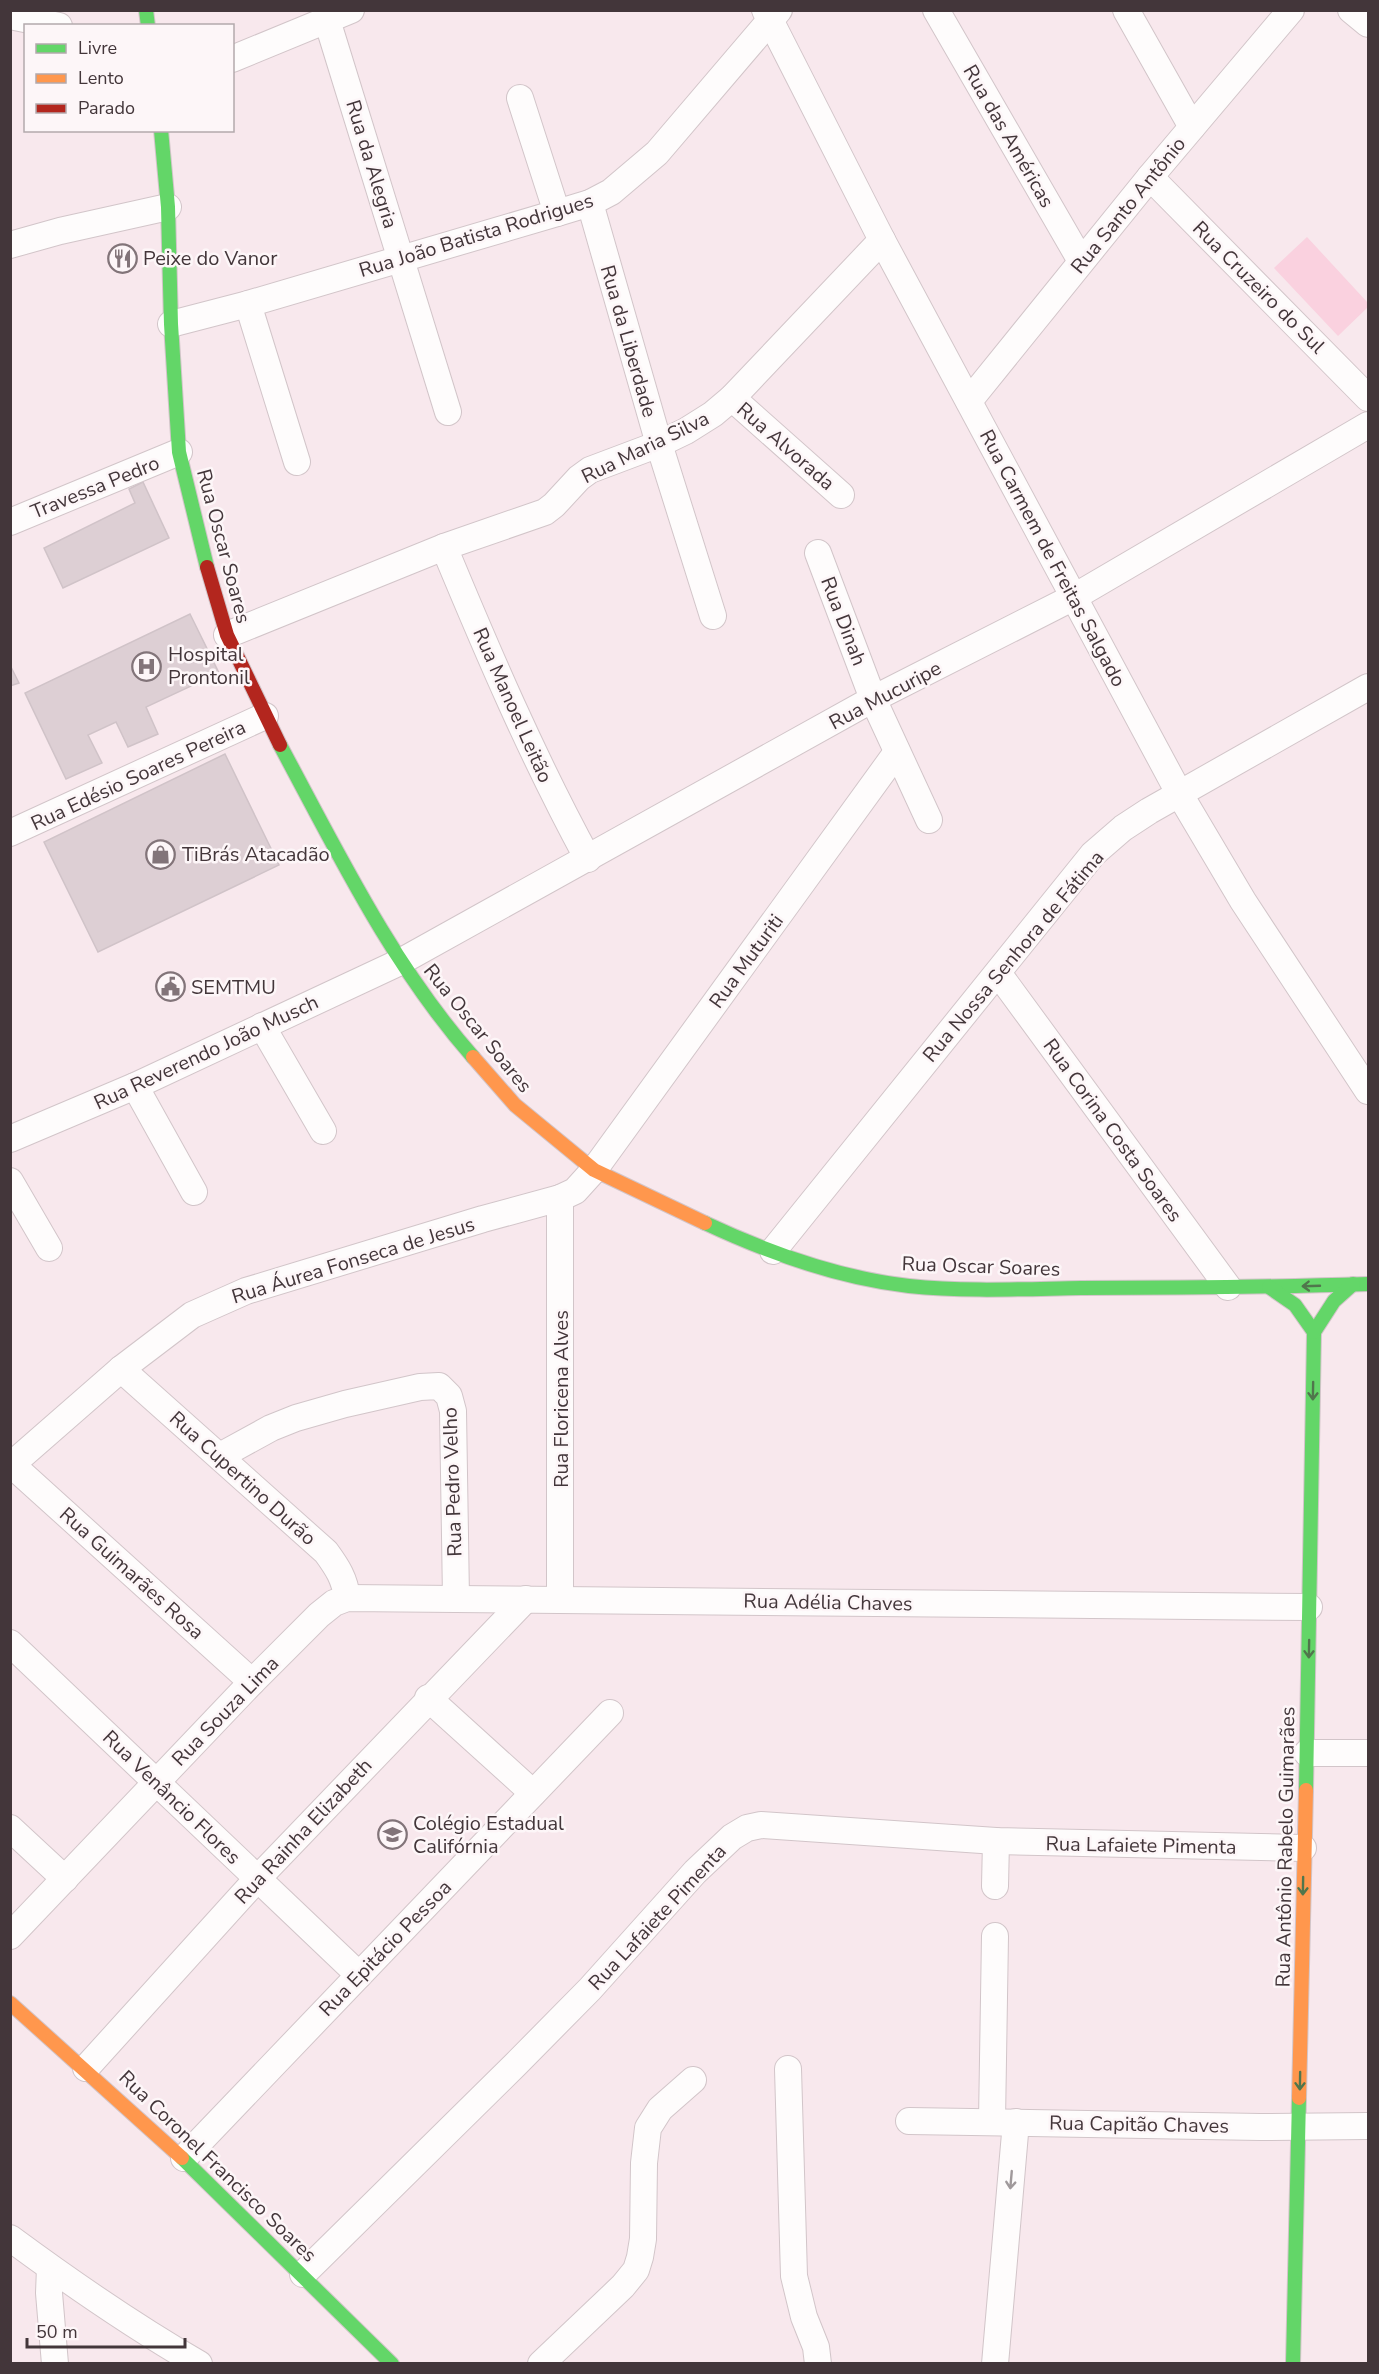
<svg xmlns="http://www.w3.org/2000/svg" width="1379" height="2374" font-family="'Nunito Sans',sans-serif">
  <rect width="100%" height="100%" fill="#f8e8ed"/>
  <!-- green -->
  <polygon fill="#fad1df" points="1307,237 1368,303 1368,307 1338,336 1274,268"/>
  <!-- building -->
  <g fill="#ddcfd4" stroke="#d0c3c8" stroke-width="1.5">
    <polygon points="143,482 169,538 63,588 44,548 135,503 129,489"/>
    <polygon points="190,614 219,673 146,707 158,734 128,747 116,722 88,735 102,763 66,779 25,693"/>
    <polygon points="10,665 19,683 10,686"/>
    <polygon points="225,754 279,865 98,952 44,842"/>
  </g>
  <g fill="none" stroke-linecap="round" stroke-linejoin="round">
    <defs>
      <g id="street">
        <polyline points="765,10 882,240 1179,793 1243,901 1368,1091"/>
        <polyline points="936,10 1081,261"/>
        <polyline points="1126,10 1192,127"/>
        <polyline points="1351,10 1368,24"/>
        <polyline points="10,16 59,26"/>
        <polyline points="327,20 448,412"/>
        <polyline points="232,59 351,10"/>
        <polyline points="520,98 557,213"/>
        <polyline points="1150,177 1368,398"/>
        <polyline points="590,203 659,444 713,616"/>
        <polyline points="10,245 60,231 168,207"/>
        <polyline points="248,304 297,462"/>
        <polyline points="171,324 248,304 557,213 590,203 611,192 657,153 779,10"/>
        <polyline points="732,398 841,495"/>
        <polyline points="969,401 1150,177 1291,10"/>
        <polyline points="10,522 179,452"/>
        <path d="M444 547C488 653 533 758 588 859"/>
        <polyline points="818,553 873,699 929,820"/>
        <polyline points="227,635 444,547 545,512 554,505 579,478 590,470 659,444 686,431 713,414 732,398 882,240"/>
        <polyline points="10,833 265,716"/>
        <polyline points="998,973 1228,1287"/>
        <polyline points="262,1026 323,1131"/>
        <polyline points="135,1086 194,1192"/>
        <polyline points="10,1139 135,1086 400,962 873,699 1074,597 1368,425"/>
        <polyline points="10,1181 49,1248"/>
        <polyline points="773,1251 1093,854 1123,828 1149,811 1368,687"/>
        <path d="M121 1369 326 1552C337 1567 345 1579 347 1598"/>
        <polyline points="220,1456 271,1428 296,1418 345,1404 420,1387 439,1386 449,1396 453,1411 456,1598"/>
        <polyline points="12,1465 252,1682"/>
        <polyline points="10,1466 121,1369 192,1315 246,1291 483,1219 560,1198 575,1191 594,1170 897,752"/>
        <polyline points="560,1599 560,1198"/>
        <polyline points="10,1643 359,1975"/>
        <polyline points="428,1698 533,1793"/>
        <polyline points="1307,1753 1368,1753"/>
        <polyline points="10,1828 65,1879"/>
        <polyline points="995,1886 996,1841"/>
        <polyline points="10,1936 252,1682 319,1615 334,1603 347,1598 1309,1607"/>
        <polyline points="86,2068 258,1878 526,1599"/>
        <polyline points="788,2069 794,2276 804,2317 816,2347 818,2364"/>
        <polyline points="909,2121 1260,2127 1368,2126"/>
        <polyline points="992,2121 995,1936"/>
        <polyline points="184,2158 610,1713"/>
        <path d="M10 2238C71 2283 133 2326 199 2364"/>
        <polyline points="50,2268 49,2293 55,2364"/>
        <polyline points="303,2274 515,2065 590,1989 695,1872 732,1837 747,1828 761,1825 996,1841 1303,1848"/>
        <polyline points="541,2364 623,2286 636,2270 640,2257 643,2239 644,2163 648,2128 660,2109 693,2080"/>
        <polyline points="995,2364 1016,2122"/>
      </g>
      <g id="fast">
        <polyline points="146,10 148,26"/>
        <polyline points="161,130 168,207 171,324 179,452 207,567"/>
        <path d="M280 745C338 853 392 965 473 1057"/>
        <path d="M705 1223C769 1253 838 1278 909 1286 966 1292 1024 1289 1081 1288 1177 1288 1272 1287 1368 1284"/>
        <polyline points="1269,1287 1295,1305 1314,1332 1306,1790"/>
        <polyline points="1314,1332 1334,1301 1353,1284"/>
        <polyline points="182,2158 392,2364"/>
        <polyline points="1293,2364 1299,2098"/>
      </g>
      <g id="slow">
        <polyline points="473,1057 515,1105 594,1170 705,1223"/>
        <polyline points="10,2003 182,2158"/>
        <polyline points="1299,2098 1306,1790"/>
      </g>
      <polyline id="jam" points="207,567 227,635 280,745"/>
    </defs>
    <!-- street casing -->
    <use href="#street" stroke="#d2c5c9" stroke-width="28"/>
    <!-- fast casing -->
    <use href="#fast" stroke="#d2c5c9" stroke-width="16"/>
    <!-- slow casing -->
    <use href="#slow" stroke="#d2c5c9" stroke-width="16"/>
    <!-- jam casing -->
    <use href="#jam" stroke="#d2c5c9" stroke-width="16"/>
    <!-- street -->
    <use href="#street" stroke="#fefcfc" stroke-width="26"/>
    <!-- fast -->
    <use href="#fast" stroke="#63d668" stroke-width="14"/>
    <!-- slow -->
    <use href="#slow" stroke="#ff974d" stroke-width="14"/>
    <!-- jam -->
    <use href="#jam" stroke="#b3261e" stroke-width="14"/>
  </g>
  <!-- one-way arrows -->
  <defs><path id="oneway-shaft" d="M-6 0H5M1.5-3L5.5 0L1.5 3" fill="none" stroke-width="1.6" stroke-linecap="round" stroke-linejoin="round" transform="scale(1.5)"/></defs>
  <g stroke="#50764c">
    <use href="#oneway-shaft" transform="translate(1311 1286) rotate(178)"/>
    <use href="#oneway-shaft" transform="translate(1313 1391) rotate(91)"/>
    <use href="#oneway-shaft" transform="translate(1309 1649) rotate(91)"/>
    <use href="#oneway-shaft" transform="translate(1303 1886) rotate(91)"/>
    <use href="#oneway-shaft" transform="translate(1300 2081) rotate(91)"/>
  </g>
  <use stroke="#a0999b" href="#oneway-shaft" transform="translate(1011 2180) rotate(95)"/>
  <!-- icons -->
  <defs>
    <symbol id="restaurant-ring" viewBox="-11 -11 22 22"><circle r="9.5" fill="#fdf6f8" stroke="#827479" stroke-width="1.5"/><path d="M-5-6h1v4h1v-4h1v4h1v-4h1v5L-1.5 .5V6h-2V.5L-5-1ZM5-6V6H3V1.5H1.5Q1.5-4 5-6Z" fill="#827479"/></symbol>
    <symbol id="hospital-ring" viewBox="-11 -11 22 22"><circle r="9.5" fill="#fdf6f8" stroke="#827479" stroke-width="1.5"/><path d="M-5-5h3v3.5h4V-5h3V5h-3V1.5h-4V5h-3Z" fill="#827479"/></symbol>
    <symbol id="shop-ring" viewBox="-11 -11 22 22"><circle r="9.5" fill="#fdf6f8" stroke="#827479" stroke-width="1.5"/><path d="M-5-2.5h2.3a2.7 3.5 0 0 1 5.4 0H5L5.5 6h-11ZM-1.5-2.5h3a1.5 2.3 0 0 0-3 0Z" fill="#827479"/></symbol>
    <symbol id="civic-ring" viewBox="-11 -11 22 22"><circle r="9.5" fill="#fdf6f8" stroke="#827479" stroke-width="1.5"/><path d="M-.6-6.5H3V-4.5H.6V-3L4-1V1h2V6H-6V1h2V-1L-.6-3ZM-1.2 2.5V6h2.4V2.5Z" fill="#827479"/></symbol>
    <symbol id="school-ring" viewBox="-11 -11 22 22"><circle r="9.5" fill="#fdf6f8" stroke="#827479" stroke-width="1.5"/><path d="M0-5L7-2L0 1L-7-2ZM-4 1L0 2.5L4 1V4Q0 6-4 4Z" fill="#827479"/></symbol>
  </defs>
  <g fill-rule="evenodd">
    <use href="#restaurant-ring" x="106" y="242" width="33" height="33"/>
    <use href="#hospital-ring" x="130" y="650" width="33" height="33"/>
    <use href="#shop-ring" x="144" y="838" width="33" height="33"/>
    <use href="#civic-ring" x="154" y="970" width="33" height="33"/>
    <use href="#school-ring" x="376" y="1818" width="33" height="33"/>
  </g>
  <g text-anchor="middle" stroke-width="5" stroke-linejoin="round" paint-order="stroke">
    <!-- street labels -->
    <g font-size="20" fill="#43363a" stroke="#fdf6f8">
      <text transform="translate(1009 136) rotate(60)" y="7">Rua das Américas</text>
      <text transform="translate(372 164) rotate(73)" y="7">Rua da Alegria</text>
      <text transform="translate(1128 205) rotate(-51)" y="7">Rua Santo Antônio</text>
      <text transform="translate(476 235) rotate(-17)" y="7">Rua João Batista Rodrigues</text>
      <text transform="translate(1259 287) rotate(45)" y="7">Rua Cruzeiro do Sul</text>
      <text transform="translate(629 341) rotate(74)" y="7">Rua da Liberdade</text>
      <text transform="translate(786 446) rotate(41)" y="7">Rua Alvorada</text>
      <text transform="translate(645 447) rotate(-26)" y="7">Rua Maria Silva</text>
      <text transform="translate(95 487) rotate(-22)" y="7">Travessa Pedro</text>
      <text transform="translate(224 546) rotate(75)" y="7">Rua Oscar Soares</text>
      <text transform="translate(1053 558) rotate(62)" y="7">Rua Carmem de Freitas Salgado</text>
      <text transform="translate(844 621) rotate(69)" y="7">Rua Dinah</text>
      <text transform="translate(885 695) rotate(-28)" y="7">Rua Mucuripe</text>
      <text transform="translate(513 705) rotate(66)" y="7">Rua Manoel Leitão</text>
      <text transform="translate(138 775) rotate(-25)" y="7">Rua Edésio Soares Pereira</text>
      <text transform="translate(1013 956) rotate(-50)" y="7">Rua Nossa Senhora de Fátima</text>
      <text transform="translate(746 961) rotate(-54)" y="7">Rua Muturiti</text>
      <text transform="translate(478 1028) rotate(51)" y="7">Rua Oscar Soares</text>
      <text transform="translate(206 1052) rotate(-25)" y="7">Rua Reverendo João Musch</text>
      <text transform="translate(1113 1130) rotate(54)" y="7">Rua Corina Costa Soares</text>
      <text transform="translate(353 1260) rotate(-17)" y="7">Rua Áurea Fonseca de Jesus</text>
      <text transform="translate(981 1266) rotate(2)" y="7">Rua Oscar Soares</text>
      <text transform="translate(561 1399) rotate(-90)" y="7">Rua Floricena Alves</text>
      <text transform="translate(243 1478) rotate(42)" y="7">Rua Cupertino Durão</text>
      <text transform="translate(452 1482) rotate(-92)" y="7">Rua Pedro Velho</text>
      <text transform="translate(132 1573) rotate(42)" y="7">Rua Guimarães Rosa</text>
      <text transform="translate(828 1602) rotate(1)" y="7">Rua Adélia Chaves</text>
      <text transform="translate(225 1711) rotate(-46)" y="7">Rua Souza Lima</text>
      <text transform="translate(172 1797) rotate(44)" y="7">Rua Venâncio Flores</text>
      <text transform="translate(303 1831) rotate(-47)" y="7">Rua Rainha Elizabeth</text>
      <text transform="translate(1141 1845) rotate(1)" y="7">Rua Lafaiete Pimenta</text>
      <text transform="translate(1285 1847) rotate(-89)" y="7">Rua Antônio Rabelo Guimarães</text>
      <text transform="translate(657 1917) rotate(-47)" y="7">Rua Lafaiete Pimenta</text>
      <text transform="translate(385 1948) rotate(-46)" y="7">Rua Epitácio Pessoa</text>
      <text transform="translate(1139 2124) rotate(1)" y="7">Rua Capitão Chaves</text>
      <text transform="translate(218 2166) rotate(44)" y="7">Rua Coronel Francisco Soares</text>
    </g>
    <!-- poi labels -->
    <g font-size="20" fill="#43363a" stroke="#fdf6f8" text-anchor="start">
      <text x="143" y="265">Peixe do Vanor</text>
      <text x="168" y="661">Hospital<tspan x="168" dy="23">Prontonil</tspan></text>
      <text x="182" y="861">TiBrás Atacadão</text>
      <text x="191" y="994">SEMTMU</text>
      <text x="413" y="1830">Colégio Estadual<tspan x="413" dy="23">Califórnia</tspan></text>
    </g>
  </g>
  <!-- border -->
  <rect width="1379" height="2374" fill="none" stroke="#43363a" stroke-width="24"/>
  <!-- legend -->
  <rect x="24" y="24" width="210" height="108" fill="#fdf6f8" stroke="#b3a9ac" stroke-width="1.5"/>
  <rect x="36" y="44" width="30" height="9" fill="#63d668" stroke="#b3a9ac" stroke-width="1.5"/>
  <text x="78" y="54" font-size="18" fill="#43363a">Livre</text>
  <rect x="36" y="74" width="30" height="9" fill="#ff974d" stroke="#b3a9ac" stroke-width="1.5"/>
  <text x="78" y="84" font-size="18" fill="#43363a">Lento</text>
  <rect x="36" y="104" width="30" height="9" fill="#b3261e" stroke="#b3a9ac" stroke-width="1.5"/>
  <text x="78" y="114" font-size="18" fill="#43363a">Parado</text>
  <!-- scale -->
  <path d="M27 2338v9h158v-9" fill="none" stroke="#43363a" stroke-width="3"/>
  <text x="36" y="2338" font-size="18" fill="#43363a" stroke="#fdf6f8" stroke-width="4.5" paint-order="stroke">50 m</text>
</svg>
